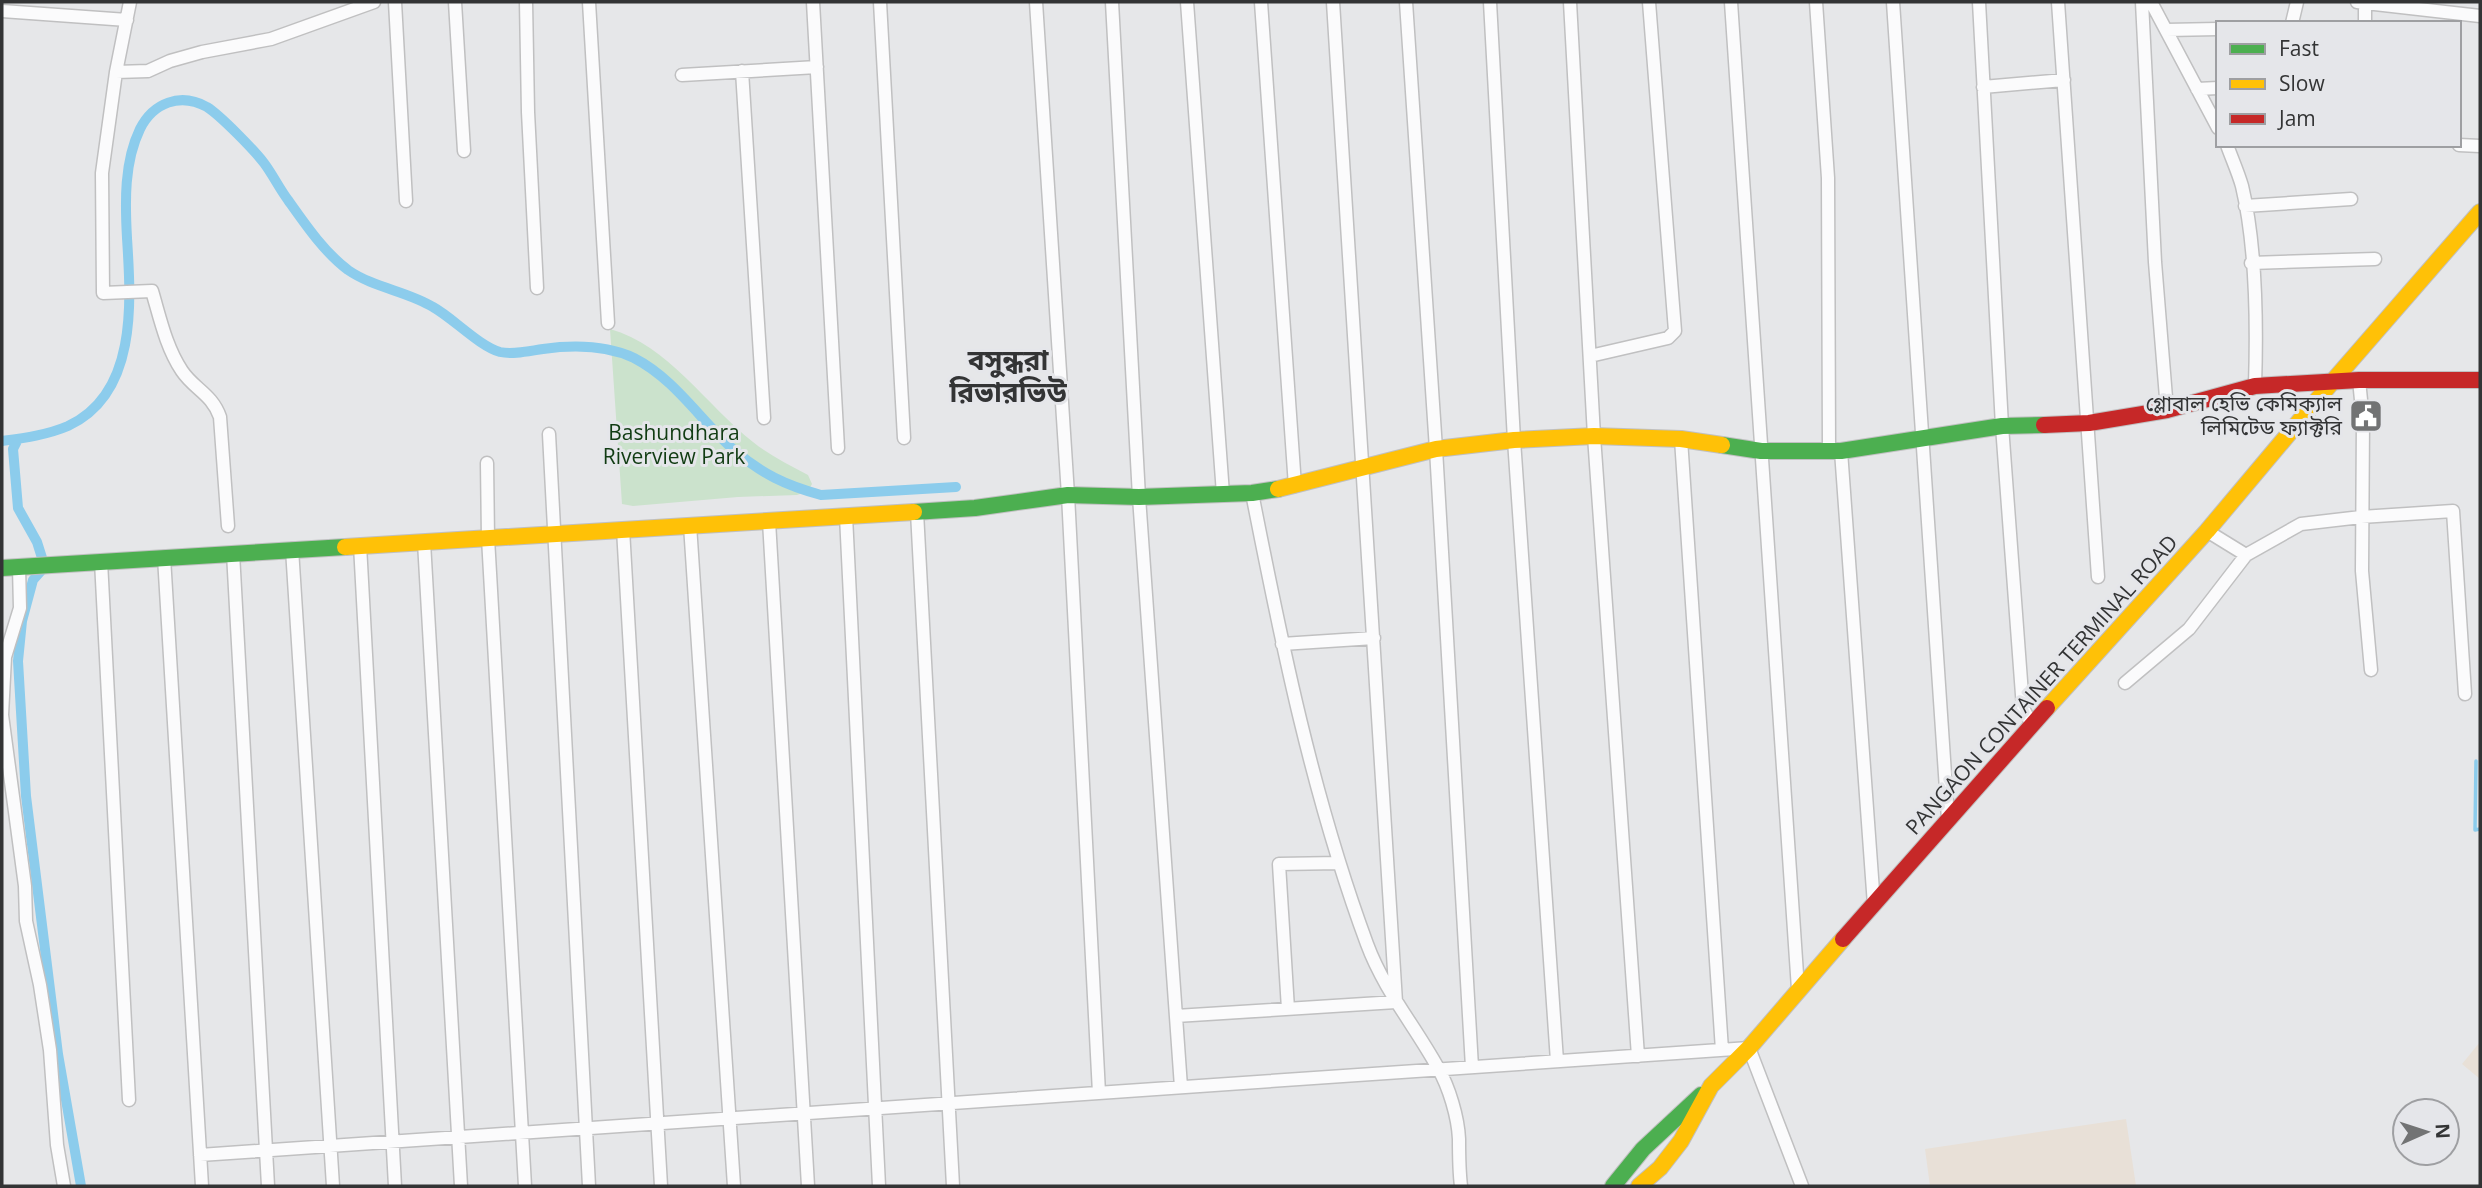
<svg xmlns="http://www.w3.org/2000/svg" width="2482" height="1188" font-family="'Open Sans','Noto Sans Bengali',sans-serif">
<rect width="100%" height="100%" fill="#e6e7e9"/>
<path fill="#e8e0d7" d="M2480 1042V1079L2462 1064Z
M2126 1119 2136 1186H1930L1925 1149Z"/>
<path fill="#cbe2cc" d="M610 329C668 345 707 406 753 442 769 455 789 465 808 475L812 484 808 491 797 495 738 497 633 506 622 504Z"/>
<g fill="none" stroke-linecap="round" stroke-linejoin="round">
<path stroke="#8cccec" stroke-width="3.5" d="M2476 761 2475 830 2480 829"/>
<path stroke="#8cccec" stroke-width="10" d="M18 439 13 449 18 508 37 542 43 561 41 571 33 580 22 621 18 661 26 796 58 1054 81 1186
M2 441C24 438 47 435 68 426 138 394 131 301 127 238 125 202 124 162 140 129 153 103 180 92 207 107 221 116 254 150 264 163 273 175 279 188 288 200 305 224 324 252 348 270 374 288 407 291 433 307 453 318 479 346 500 352 513 355 529 351 543 349 572 345 606 345 634 358 675 379 700 420 734 450 762 474 785 485 821 495L956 487"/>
<defs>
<path id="street" d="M130 2 116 72 102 173 103 293 152 291C160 318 166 347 182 371 194 389 212 394 220 417L228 526
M395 2 406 201
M455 2 464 151
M526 2 528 112 537 288
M589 2 608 323
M813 2 838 448
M880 2 904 438
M1036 2 1068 495 1099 1093
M1112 2 1139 497 1181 1087
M1187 2 1223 494
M1261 2 1295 486
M1406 2 1436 449 1472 1067
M1490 2 1514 440 1557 1061
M1570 2 1594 436 1638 1056
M1731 2 1798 989
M1816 2 1828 178 1829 450
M1893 2 1948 819
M1979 2 2002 426 2023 708 2032 725
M2058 2 2098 577
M2142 2 2155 262 2167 410
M2151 2 2218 128
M2357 2 2480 16
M2 11 127 20
M2292 23 2297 2
M2365 23V3
M2166 30 2218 29
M742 71 764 418
M116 72 148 71 170 61 202 52 271 39 374 2
M682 75 817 67
M1983 87 2064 80
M2197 89 2218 88
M2227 145C2232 159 2238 172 2242 186 2256 245 2257 325 2255 386
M2459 145 2480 146
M2245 206 2351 199
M2251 263 2375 259
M1590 356 1668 338 1675 331 1649 2
M2359 380 2363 420 2362 571 2371 670
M549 434 589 1186
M1681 439 1722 1050
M1841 451 1874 905
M487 463 488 538 525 1186
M1252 493C1282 646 1313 798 1367 944 1384 990 1415 1026 1438 1068 1449 1087 1458 1117 1459 1139 1459 1155 1459 1170 1461 1186
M917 512 953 1186
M846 516 879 1186
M769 521 808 1186
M690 525 734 1186
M623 529 661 1186
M2207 531 2246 555 2301 524 2361 517 2453 511 2465 694
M424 542 461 1186
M360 545 395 1186
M292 549 333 1186
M233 553 268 1186
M164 557 202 1186
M101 561 129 1100
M19 567 20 608 5 657 2 715 25 886 26 921 40 985 50 1050 57 1145 64 1186
M1282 644 1374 638
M2125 683 2189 629 2246 555
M1288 1009 1279 864 1339 863
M1176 1016 1396 1002 1333 2
M200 1155 1749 1048 1802 1186"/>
<path id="fast" d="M1722 445 1761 451H1841L2002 426 2044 425
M914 512 975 508 1068 495 1139 497 1252 493 1278 489
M2 568 345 547
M1613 1186 1643 1149 1701 1095"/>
<path id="slow" d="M1278 489 1436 449 1514 440 1594 436 1681 439 1722 445
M345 547 914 512
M2047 708 2207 531 2333 381 2480 212
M1639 1186 1660 1168 1681 1141 1711 1086 1749 1048 1843 939"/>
<path id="jam" d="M2044 425 2089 423 2167 410 2255 386 2359 380H2480
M1843 939 2047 708"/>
</defs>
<use href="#street" stroke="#c0c0c1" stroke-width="15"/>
<use href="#fast" stroke="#c0c0c1" stroke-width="18"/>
<use href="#slow" stroke="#c0c0c1" stroke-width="18"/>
<use href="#jam" stroke="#c0c0c1" stroke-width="18"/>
<use href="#street" stroke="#fbfbfc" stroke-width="12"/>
<use href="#fast" stroke="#4caf50" stroke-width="16"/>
<use href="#slow" stroke="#ffc107" stroke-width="16"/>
<use href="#jam" stroke="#c62828" stroke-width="16"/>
</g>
<defs>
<symbol id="civic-square" viewBox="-11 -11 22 22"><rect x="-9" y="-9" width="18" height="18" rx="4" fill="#727374" stroke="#e5e6ea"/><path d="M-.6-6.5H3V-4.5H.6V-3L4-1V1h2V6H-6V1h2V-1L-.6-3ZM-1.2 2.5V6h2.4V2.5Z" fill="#fff"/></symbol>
</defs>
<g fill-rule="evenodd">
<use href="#civic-square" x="2347" y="397" width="38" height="38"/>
</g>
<g text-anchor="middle" stroke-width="6" stroke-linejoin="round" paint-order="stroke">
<g font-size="21" fill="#333435" stroke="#e5e6ea" text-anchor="end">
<text x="2342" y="411">গ্লোবাল হেভি কেমিক্যাল<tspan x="2342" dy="24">লিমিটেড ফ্যাক্টরি</tspan></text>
</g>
<g font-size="21" fill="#113c13" stroke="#e5e6ea">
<text x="674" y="440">Bashundhara<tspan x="674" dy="24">Riverview Park</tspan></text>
</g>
<g font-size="21" fill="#333435" stroke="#e5e6ea">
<text transform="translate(2042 685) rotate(-48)" y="7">PANGAON CONTAINER TERMINAL ROAD</text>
</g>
<g font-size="28" font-weight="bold" fill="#333435" stroke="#e5e6ea">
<text x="1008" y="370">বসুন্ধরা<tspan x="1008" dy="32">রিভারভিউ</tspan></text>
</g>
</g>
<rect width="2482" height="1188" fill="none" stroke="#333435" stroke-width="7"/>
<rect x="2216" y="21" width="245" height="126" fill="#e5e6ea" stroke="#9e9fa2" stroke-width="2"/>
<rect x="2230" y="44" width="35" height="10" fill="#4caf50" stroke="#9e9fa2" stroke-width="2"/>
<text x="2279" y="56" font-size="21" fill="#333435">Fast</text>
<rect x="2230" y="79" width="35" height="10" fill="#ffc107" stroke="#9e9fa2" stroke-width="2"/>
<text x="2279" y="91" font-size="21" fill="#333435">Slow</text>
<rect x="2230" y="114" width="35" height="10" fill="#c62828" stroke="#9e9fa2" stroke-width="2"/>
<text x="2279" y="126" font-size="21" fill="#333435">Jam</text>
<g transform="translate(2426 1132) rotate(87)"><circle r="33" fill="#e5e6ea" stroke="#9e9fa2" stroke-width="2"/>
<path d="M0-5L12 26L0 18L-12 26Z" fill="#727374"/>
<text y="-10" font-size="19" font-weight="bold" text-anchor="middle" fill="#333435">N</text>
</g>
</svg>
